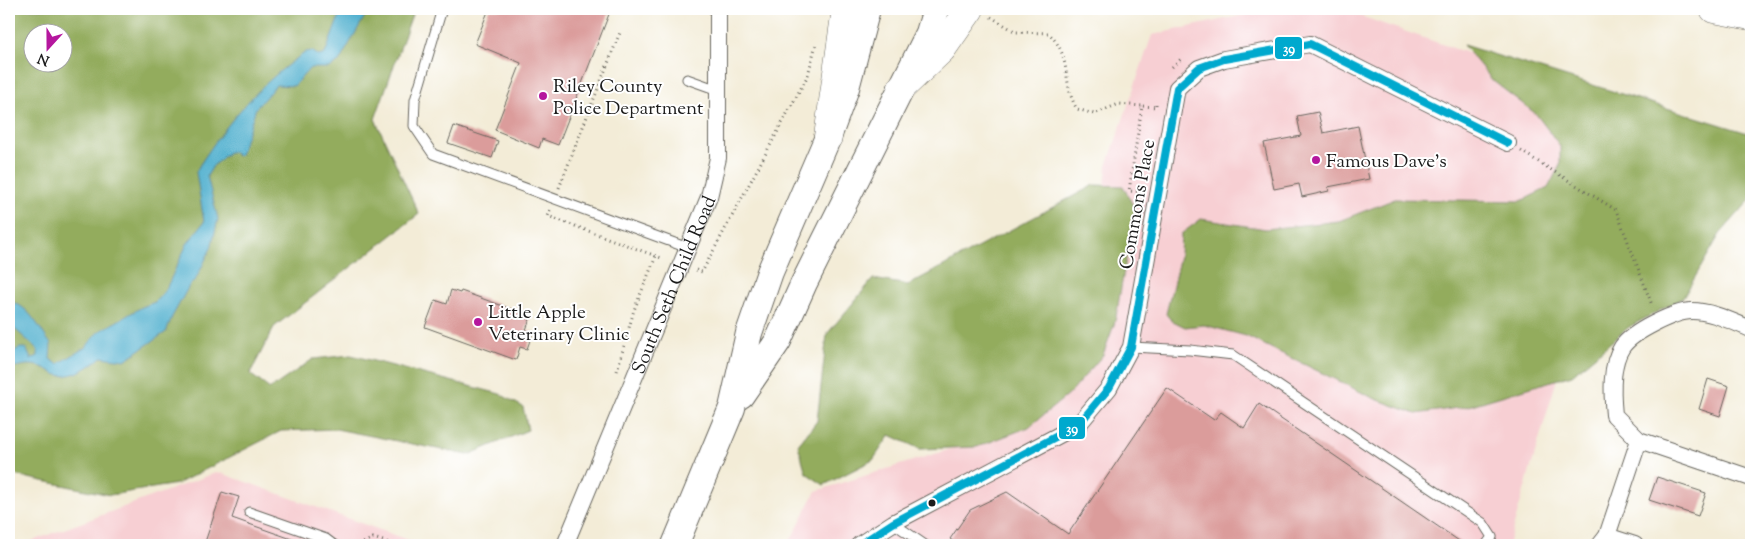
<svg xmlns="http://www.w3.org/2000/svg" width="1760" height="554" font-family="'Sorts Mill Goudy',serif">
<rect width="100%" height="100%" fill="#fff"/>
<filter id="ink" filterUnits="userSpaceOnUse"><feTurbulence type="fractalNoise" baseFrequency=".02" numOctaves="2"/><feDisplacementMap in="SourceGraphic" scale="10" xChannelSelector="R" yChannelSelector="G"/><feConvolveMatrix kernelMatrix="1 2 1 2 8 2 1 2 1" color-interpolation-filters="sRGB"/></filter>
<filter id="wash" filterUnits="userSpaceOnUse"><feTurbulence type="fractalNoise" baseFrequency=".0096" numOctaves="4" result="noise"/><feDisplacementMap in="SourceGraphic" scale="20" xChannelSelector="R" yChannelSelector="G"/><feGaussianBlur stdDeviation="1.12" result="paint"/><feColorMatrix in="noise" values="0 0 0 0 0 0 0 0 0 0 0 0 0 0 0 0 0 1.4 0 .05"/><feComposite in="paint" operator="in"/></filter>
<g filter="url(#wash)">
<rect width="100%" height="100%" fill="#f3ecd7"/>
<path fill="#f7cfd3" d="M1271 9H1340L1636 111 1508 545H788L816 491 1015 429 1089 334 1107 166 1152 35Z
M218 472 422 545H21Z"/>
<path fill="#93ac5d" stroke="#58643c" fill-rule="evenodd" d="M9 9H414L375 119 419 214 274 327 250 374 270 389 313 359 351 355 500 394 523 407 528 430 468 455 336 429 281 431 177 484 110 495 9 474ZM32 32H62V62H32Z
M1463 45 1751 134V199L1720 234 1683 298 1629 327 1572 375 1465 407 1416 414 1373 398 1246 336 1204 325 1185 327 1171 320 1166 314 1180 256 1181 234 1201 219 1266 229 1339 221 1395 199 1521 201 1548 188 1560 165V146L1536 114 1493 81Z
M1094 185 1123 186 1135 209 1115 322 1103 355 1069 394 1029 427 977 447 920 449 890 435 873 460 824 485 806 473 798 445 817 421 827 334 873 279 908 285Z"/>
<path fill="#51b0cf" stroke="#366676" d="M342 9H369L339 62 329 68H310L294 86 276 85 256 108 240 155 237 156 233 152H229L213 166 207 176 218 219 211 248 196 279 189 286 172 317 166 332 125 360 101 357C92 366 67 382 53 373 46 368 41 366 32 365 24 364 17 368 9 367V355L19 348H26L31 359 38 356V350L34 346 9 324V302C28 303 40 330 51 344L50 359 58 364 86 347 98 332 142 307 155 302 166 289 187 244 204 222 196 172 199 166C228 121 261 82 306 52L312 51 319 56 325 54Z"/>
<g id="blocks">
<path fill="#db9c9b" d="M489 9H611L558 145 542 139 539 148 495 130 521 63 475 44Z
M1318 112 1323 133 1358 126 1369 179 1328 187 1329 191 1302 197 1299 184 1274 189 1264 143 1301 136 1297 116Z
M454 126 498 141 492 158 448 143Z
M451 290 460 293 461 291 531 316 526 330 533 332 527 349 520 347 516 360 425 327 435 300 447 304Z
M1708 379 1729 386 1720 416 1699 409Z
M1167 388 1214 420 1221 412 1244 428 1259 404 1465 545H958L950 539 970 510 1007 492 1068 534Z
M1657 477 1706 493 1698 516 1649 500Z
M222 492 239 497 232 518 303 543 302 545H204Z"/>
</g>
</g>
<g filter="url(#ink)">
<use href="#blocks" fill-opacity="0" stroke="#67655d" stroke-width="1"/>
<g fill="none" stroke-linecap="round" stroke-linejoin="round">
<defs>
<path id="lane" d="M442 9 415 100 414 126 433 154 688 248
M687 79 718 90
M1131 347 1190 350 1233 355 1483 523 1492 537 1486 545
M249 512 326 539 334 545
M893 523 925 545"/>
<g id="street">
<path d="M1751 329C1733 322 1712 311 1692 311 1675 311 1632 332 1622 347 1610 365 1612 395 1614 415L1639 440 1751 478"/>
<path d="M1607 536 1635 545"/>
<path id="s1" d="M565 545 709 197 718 158V9"/>
<path d="M859 545 893 523 1078 425 1109 388 1131 347 1177 88 1199 68 1224 59 1310 44 1508 143"/>
<path d="M1600 545 1607 536 1639 440"/>
</g>
<path id="primary" d="M741 395 778 341 804 283 929 33 936 9
M675 545 732 408 749 333 770 272 828 137 846 88 867 9"/>
<path id="highway" d="M1714 9 1751 16
M902 87 942 49 970 9
M828 137 846 9"/>
</defs>
<use href="#lane" stroke="#67655d" stroke-width="11"/>
<use href="#street" stroke="#67655d" stroke-width="18"/>
<use href="#primary" stroke="#67655d" stroke-width="28"/>
<use href="#highway" stroke="#67655d" stroke-width="29"/>
<path stroke="#67655d" stroke-width="3" stroke-dasharray="1 4" stroke-linecap="butt" d="M991 17 1016 32 1048 33C1073 55 1061 83 1077 109L1094 114 1119 104 1142 106
M1172 67 1182 58
M1521 151 1616 210 1652 305
M559 188 621 30
M1142 192 1129 191 1142 106 1156 107V104
M550 210 548 216 664 259
M696 270 702 272 808 75 816 44
M617 371 634 310 656 256
M359 545 373 538 396 545"/>
<use href="#lane" stroke="#fff" stroke-width="9"/>
<use href="#street" stroke="#fff" stroke-width="16"/>
<use href="#primary" stroke="#fff" stroke-width="26"/>
<use href="#highway" stroke="#fff" stroke-width="28"/>
<defs>
<path id="bus-1" d="M859 545 893 523 1078 425 1109 388 1131 347 1177 88 1199 68 1224 59 1310 44 1508 143"/>
</defs>
<use href="#bus-1" stroke="#fff" stroke-width="11"/>
<use href="#bus-1" stroke="#00a9ce" stroke-width="8"/>
</g>
</g>
<g fill="#b5179e" stroke="#fff" stroke-width="2">
<circle cx="543" cy="96" r="5"/>
<circle cx="1316" cy="160" r="5"/>
<circle cx="478" cy="322" r="5"/>
</g>
<circle fill="#1c1c1c" stroke="#fff" stroke-width="2" cx="932" cy="503" r="4.5"/>
<g text-anchor="middle" stroke-width="4" stroke-linejoin="round" paint-order="stroke">
<g font-size="19" fill="#1c1c1c" stroke="#fff" text-anchor="start">
<text x="553" y="92">Riley County<tspan x="553" dy="22">Police Department</tspan></text>
<text x="1326" y="167">Famous Dave's</text>
<text x="488" y="318">Little Apple<tspan x="488" dy="22">Veterinary Clinic</tspan></text>
</g>
<g font-size="19" fill="#1c1c1c" stroke="#fff">
<text transform="translate(1136 204) rotate(-80)" y="7">Commons Place</text>
<text dy="7" stroke="none"><textPath href="#s1" startOffset="282">South Seth Child Road</textPath></text>
</g>
</g>
<g stroke="#fff" stroke-width="2">
<rect x="1274" y="36" width="29" height="24" rx="5" fill="#00a9ce"/>
<rect x="1058" y="416" width="28" height="24" rx="5" fill="#00a9ce"/>
</g>
<g font-size="14" text-anchor="middle" font-weight="bold" fill="#fff">
<text x="1289" y="53">39</text>
<text x="1072" y="433">39</text>
</g>
<rect width="1760" height="554" fill="none" stroke="#fff" stroke-width="30"/>
<g transform="translate(48 48) rotate(201)"><circle r="24" fill="#ffffff" stroke="#a4a4a4"/>
<path d="M0-4L9 19L0 12L-9 19Z" fill="#b5179e"/>
<text y="-8" font-size="14" font-weight="bold" text-anchor="middle" fill="#1c1c1c">N</text>
</g>
</svg>
